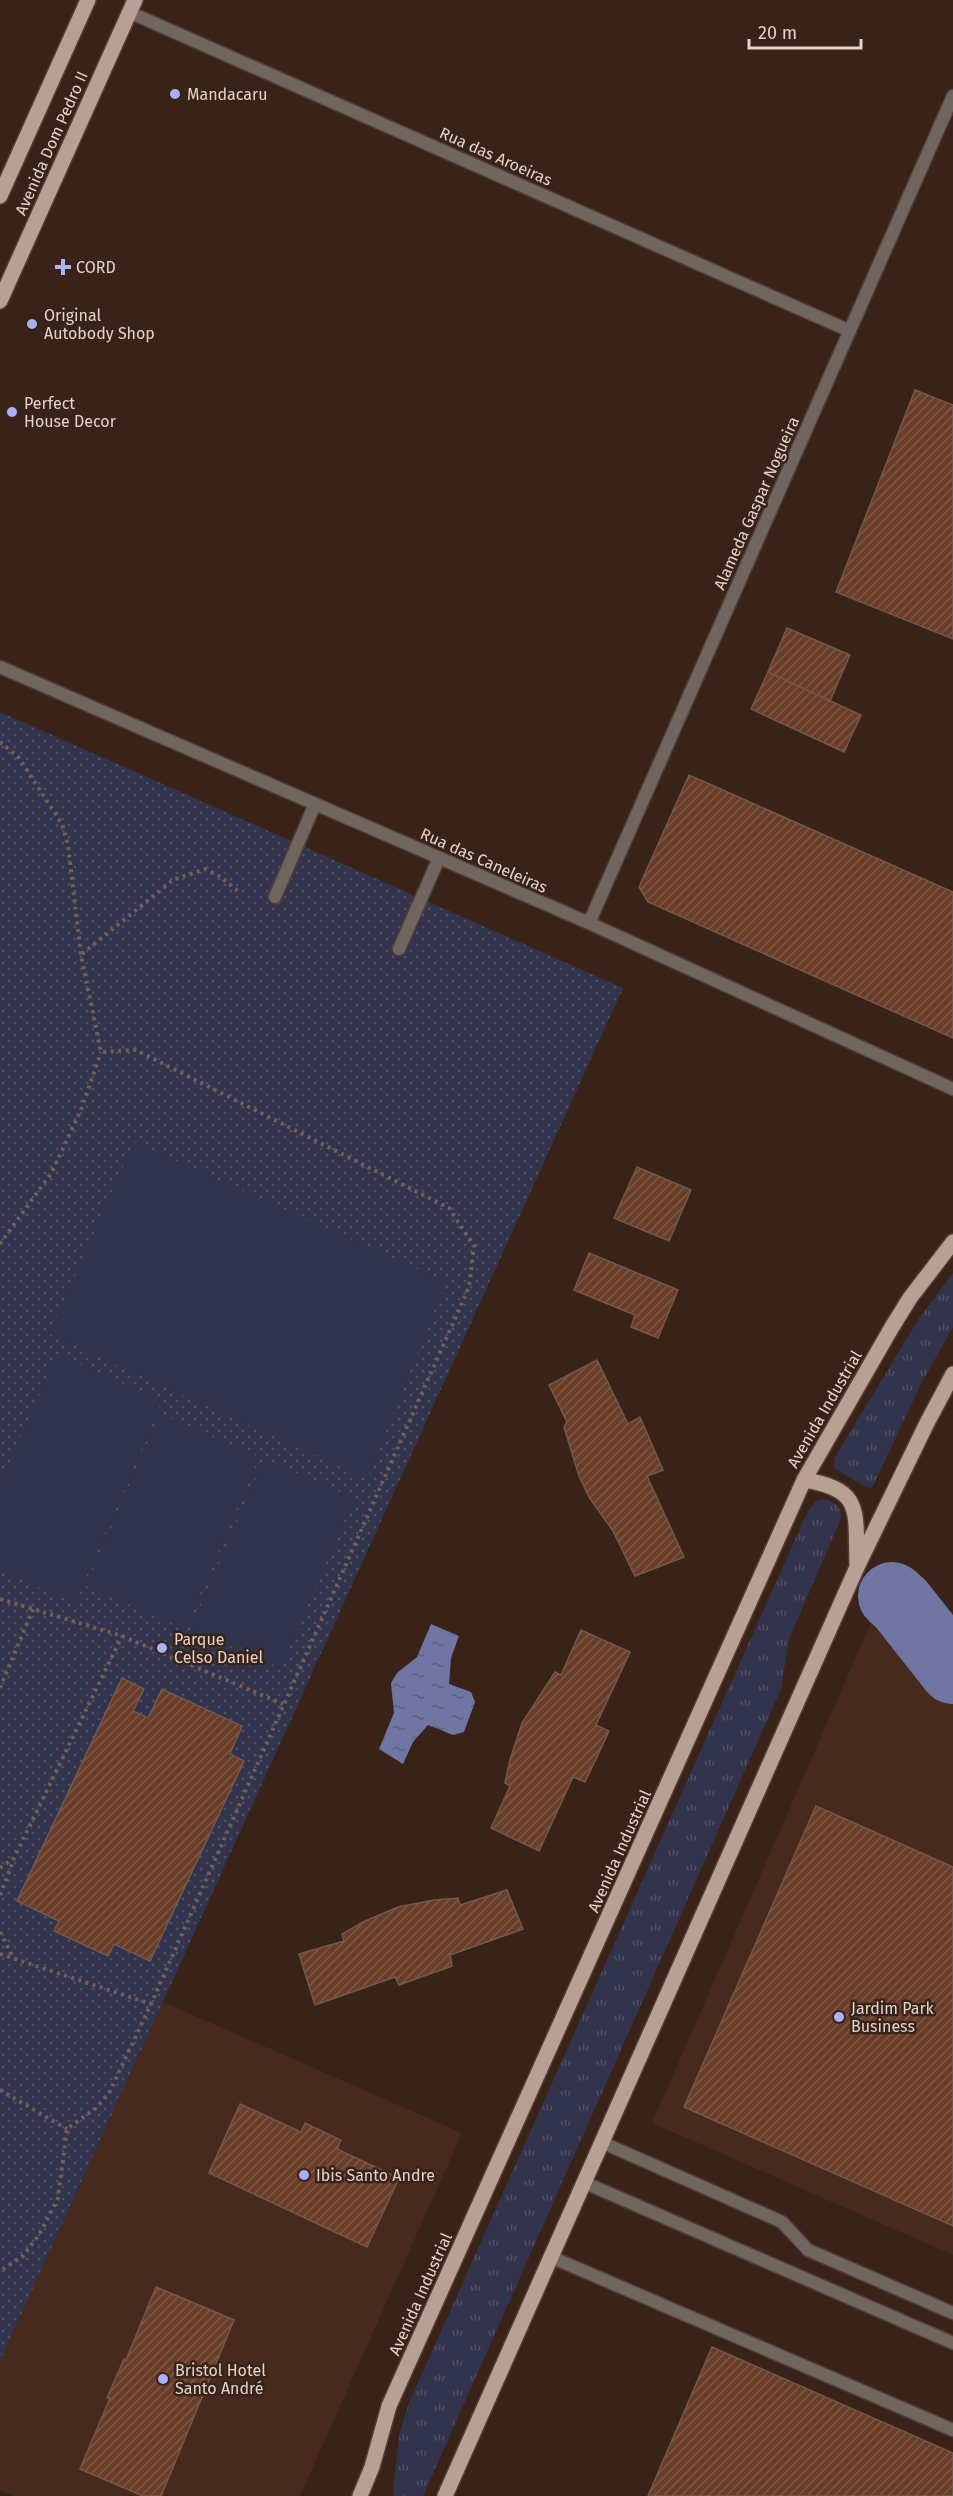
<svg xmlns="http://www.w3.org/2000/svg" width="953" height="2496" font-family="'Fira Sans',sans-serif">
<defs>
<pattern id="grass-tufts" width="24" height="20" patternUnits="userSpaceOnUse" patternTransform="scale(1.5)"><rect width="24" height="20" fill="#32344d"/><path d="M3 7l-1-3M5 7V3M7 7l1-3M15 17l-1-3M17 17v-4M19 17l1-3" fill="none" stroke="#505065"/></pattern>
<pattern id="park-dots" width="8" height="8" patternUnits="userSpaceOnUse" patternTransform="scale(1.5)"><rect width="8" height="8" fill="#32344d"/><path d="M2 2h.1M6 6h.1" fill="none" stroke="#505065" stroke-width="1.8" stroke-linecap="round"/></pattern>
<pattern id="water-ripples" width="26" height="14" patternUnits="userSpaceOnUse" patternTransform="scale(1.5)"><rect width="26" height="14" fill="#7175a3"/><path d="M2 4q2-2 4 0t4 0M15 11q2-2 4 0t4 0" fill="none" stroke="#5f5f7b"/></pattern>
<pattern id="building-hatch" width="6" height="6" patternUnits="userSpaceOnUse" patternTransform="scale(1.5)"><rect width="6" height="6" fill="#693d28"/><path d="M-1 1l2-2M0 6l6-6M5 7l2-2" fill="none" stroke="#7e5846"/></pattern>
</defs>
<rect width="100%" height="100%" fill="#392318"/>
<path fill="#472a1d" d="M880 1602 953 1696V2255L652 2123Z
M163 2002 462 2133 300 2496H13L0 2491V2361Z"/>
<path fill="url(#grass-tufts)" d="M953 1273V1327L921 1384 872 1488 866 1487 834 1468V1459L918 1320Z
M823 1499C836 1501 843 1508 840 1521L789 1639 781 1689 423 2496H393L399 2435 409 2403 806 1515 816 1501Z"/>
<path fill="url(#park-dots)" d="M0 712 623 988 0 2361Z"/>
<path fill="#32344d" d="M134 1142 446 1282 367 1479 49 1334Z
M57 1354 162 1401 75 1603 0 1570V1484Z
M160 1414 259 1457 185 1629 86 1586Z
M264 1459 354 1498 281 1668 191 1629Z"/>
<path fill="url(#water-ripples)" d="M431 1624 459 1636 451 1658 449 1684 471 1692 475 1702 464 1732 453 1735 428 1725 413 1742 403 1764 379 1749 394 1713 391 1683 397 1673 417 1657Z"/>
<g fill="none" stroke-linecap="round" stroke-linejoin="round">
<path stroke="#7175a3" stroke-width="68" d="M892 1596 901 1604 953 1670"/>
</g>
<path fill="url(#building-hatch)" stroke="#73594d" stroke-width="1.5" d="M915 390 953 405V639L836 592Z
M787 628 850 655 830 701 768 672Z
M768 672 861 715 844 752 751 709Z
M689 775 953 892V1038L648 902 639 887Z
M637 1167 691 1190 669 1241 614 1218Z
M589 1253 678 1290 658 1338 631 1327 635 1315 574 1290Z
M597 1360 628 1424 640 1417 663 1470 647 1476 684 1557 635 1576 613 1531 589 1497 579 1476 564 1427 567 1422 549 1385Z
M581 1630 630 1652 596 1725 609 1731 597 1757 585 1782 573 1777 539 1851 491 1828 510 1786 505 1783 510 1760 522 1723 555 1672 561 1675Z
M122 1678 144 1689 133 1711 148 1718 162 1689 242 1726 230 1754 244 1761 150 1961 114 1944 108 1956 54 1931 59 1921 17 1901Z
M816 1806 953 1867V2226L684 2107Z
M507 1890 523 1929 450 1955 452 1966 399 1985 395 1977 315 2005 299 1954 344 1941 342 1934 363 1922 398 1907 434 1900 458 1898 460 1905Z
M240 2104 301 2132 305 2123 341 2140 337 2149 399 2178 367 2247 209 2173Z
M156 2287 234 2320 161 2496H143L80 2469 110 2398H107L124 2359 126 2360Z
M712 2347 953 2453V2496H648Z"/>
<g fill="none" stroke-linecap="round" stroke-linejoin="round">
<defs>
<path id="service" d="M275 897 315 804
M399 949 439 858
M601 2142 782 2222 808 2250 953 2313
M583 2182 953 2343
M551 2257 953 2430"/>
<path id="minor" d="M129 12 850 331
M0 667 589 923 953 1089
M589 923 953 96"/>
<path id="primary" d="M0 196 88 0
M0 301 135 0
M804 1480C864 1489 855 1512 857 1564
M360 2496 372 2467 389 2406 804 1480 892 1327 910 1298 953 1242
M445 2496 857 1567 927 1423 953 1374"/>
</defs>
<use href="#service" stroke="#543f35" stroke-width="15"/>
<use href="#minor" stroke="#543f35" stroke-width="15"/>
<use href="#primary" stroke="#543f35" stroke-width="18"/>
<path stroke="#746056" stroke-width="4" stroke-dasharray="3 4.5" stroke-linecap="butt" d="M0 742 19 758 62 824 68 845 81 955 101 1052 136 1050 449 1208 474 1246 469 1287 151 2004 109 2093 96 2108 67 2129 58 2198 39 2235 23 2256 0 2271
M82 954 173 880 205 869 221 877 240 893
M0 1244 52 1172 81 1110 101 1052
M0 1599 122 1636 283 1704
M0 1688 33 1609
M0 1868 14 1858 122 1636
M0 1895 14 1859
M0 1932 13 1957
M0 1954 151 2004
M0 2090 67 2129"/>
<use href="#service" stroke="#716560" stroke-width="12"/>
<use href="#minor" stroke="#716560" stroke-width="12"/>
<use href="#primary" stroke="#b9a095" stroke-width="15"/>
</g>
<g fill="#aab0fb" stroke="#392318" stroke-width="2">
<circle cx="175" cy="94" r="6"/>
<path d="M60 258h6v6h6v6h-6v6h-6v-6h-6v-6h6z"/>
<circle cx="32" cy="324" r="6"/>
<circle cx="12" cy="412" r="6"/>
<circle cx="162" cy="1648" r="6"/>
<circle cx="839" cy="2017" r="6"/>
<circle cx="304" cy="2175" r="6"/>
<circle cx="163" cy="2379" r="6"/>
</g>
<g text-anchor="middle" stroke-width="5" stroke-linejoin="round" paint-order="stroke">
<g font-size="16" fill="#e3d3cd" stroke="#392318" text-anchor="start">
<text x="187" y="100">Mandacaru</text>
<text x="76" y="273">CORD</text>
<text x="44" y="321">Original<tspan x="44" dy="18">Autobody Shop</tspan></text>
<text x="24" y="409">Perfect<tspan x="24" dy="18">House Decor</tspan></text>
<text x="174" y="1645">Parque<tspan x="174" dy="18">Celso Daniel</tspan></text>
<text x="851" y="2014">Jardim Park<tspan x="851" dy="18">Business</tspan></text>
<text x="316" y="2181">Ibis Santo Andre</text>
<text x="175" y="2376">Bristol Hotel<tspan x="175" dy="18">Santo André</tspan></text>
</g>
<g font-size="16" fill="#e3d3cd" stroke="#392318">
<text transform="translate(51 143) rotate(-66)" y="6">Avenida Dom Pedro II</text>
<text transform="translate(496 156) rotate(24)" y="6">Rua das Aroeiras</text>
<text transform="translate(756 503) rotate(-66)" y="6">Alameda Gaspar Nogueira</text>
<text transform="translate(484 860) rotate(24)" y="6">Rua das Caneleiras</text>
<text transform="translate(824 1409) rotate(-60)" y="6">Avenida Industrial</text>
<text transform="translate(619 1851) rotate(-66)" y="6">Avenida Industrial</text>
<text transform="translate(420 2294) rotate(-66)" y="6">Avenida Industrial</text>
</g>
</g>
<path d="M749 39v9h112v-9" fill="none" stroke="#e3d3cd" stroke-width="3"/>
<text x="758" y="39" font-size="18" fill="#e3d3cd" stroke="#392318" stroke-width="4.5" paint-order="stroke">20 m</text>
</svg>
